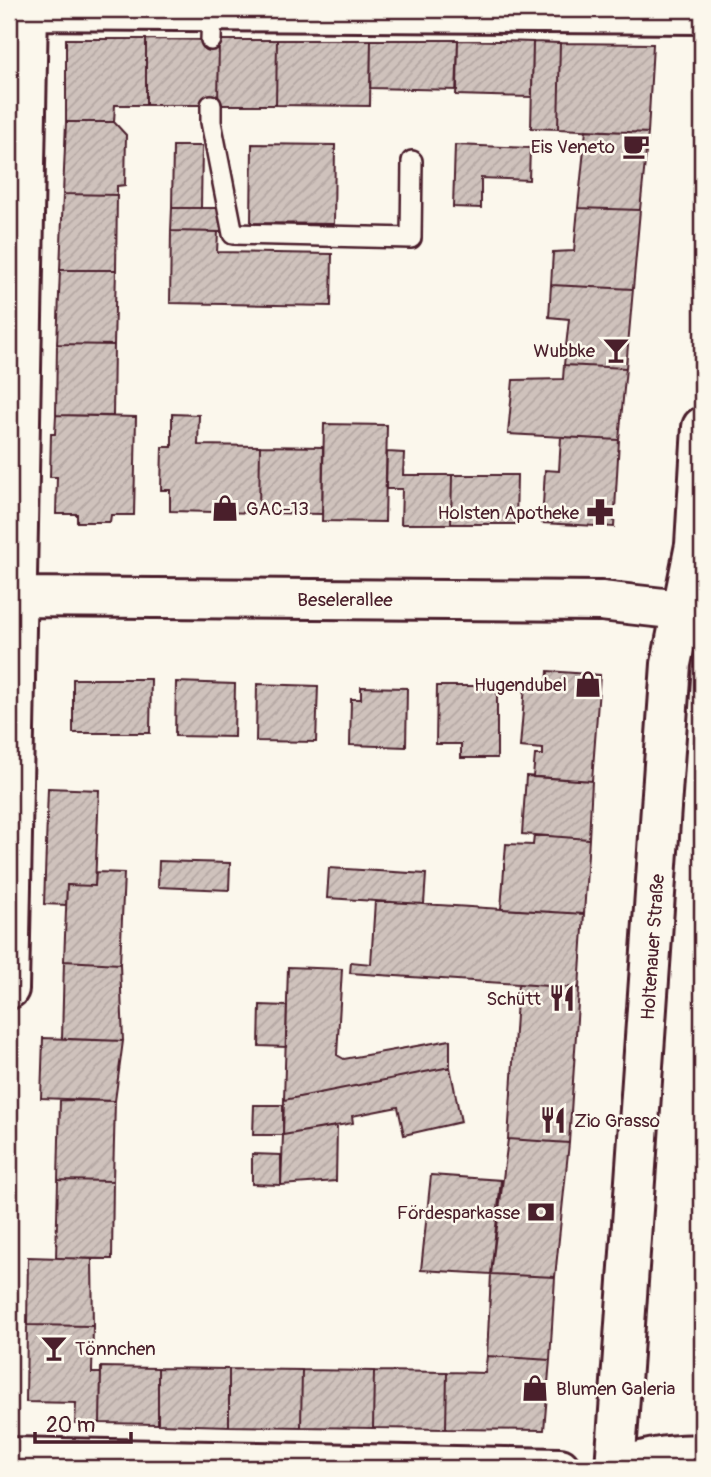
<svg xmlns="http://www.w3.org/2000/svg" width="711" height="1477" font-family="Pangolin,sans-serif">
<defs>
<pattern id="building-hatch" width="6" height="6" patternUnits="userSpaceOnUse" patternTransform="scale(1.75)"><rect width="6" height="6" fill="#cfc2bc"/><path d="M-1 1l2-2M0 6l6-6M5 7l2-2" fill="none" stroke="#b3a6a2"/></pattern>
</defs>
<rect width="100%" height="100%" fill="#fbf7ec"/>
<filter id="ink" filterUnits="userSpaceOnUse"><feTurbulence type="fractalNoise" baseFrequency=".0143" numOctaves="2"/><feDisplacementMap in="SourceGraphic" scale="14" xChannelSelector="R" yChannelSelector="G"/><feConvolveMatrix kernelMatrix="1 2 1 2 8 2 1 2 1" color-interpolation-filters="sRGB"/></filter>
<g filter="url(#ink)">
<path fill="url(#building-hatch)" stroke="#4a1f2b" stroke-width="2" d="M66 39H146V105H115L114 122H66Z
M146 39 219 40 218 105H146Z
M219 40H277L276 105H218Z
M277 40H371L370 106 276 105Z
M371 40H458L457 90 370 88Z
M458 40 533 42 532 97 456 95Z
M533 42 560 43 558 129 531 128Z
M560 43 653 44 648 133 558 129Z
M66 122H114L126 135 125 185 117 186V195L63 194Z
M586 130 648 133 640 210 578 208Z
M252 144 335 145 334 224 251 223Z
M455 145 530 148 529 180 481 178V208L453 207Z
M173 146H202L201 208H172Z
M63 194 117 195 116 270H60Z
M172 208H221V232L171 231Z
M578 208 640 210 633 289 551 285 553 252 574 251Z
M171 231 218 232 217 252 332 254 331 306 170 303Z
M60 270H116L114 345 57 344Z
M551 285 633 289 626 368 564 365 569 319 549 317Z
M57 344 114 345 113 416 56 415Z
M564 365 626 368 619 440 508 434 513 380 563 379Z
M172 414 199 415 198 445 260 446 259 513 170 511V490H161L162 447H172Z
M56 415 136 417 134 515H111L110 522H77V514H56L57 477H50L51 434H55Z
M324 424 387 425 385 522 322 521Z
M561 437 619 440 614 527 542 523 545 470 559 471Z
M260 446 323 447 322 514 259 513Z
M387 452 404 453 403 475H452L451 524H401L402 489H386Z
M452 475H517L516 524H451Z
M548 671 600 675 592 781 533 777 535 755H543V749L520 747 525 686 547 687Z
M73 679H151L150 733H73Z
M176 682 235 684 234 737 175 736Z
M257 684 318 686 316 742 256 741Z
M437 686H497V758H461V744H436Z
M361 687 407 688 406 747 350 745 351 699H361Z
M526 776 592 781 589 839 522 834Z
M48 788 99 790 95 886 67 885 66 905 44 904Z
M534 835 589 839 584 914 501 909 506 844 533 845Z
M159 861 230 863 229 890 158 887Z
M329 868 426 874 424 904 327 898Z
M96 872 124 873 120 964 64 961 67 885 95 886Z
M375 901 584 914 579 988 350 973 351 962 371 964Z
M64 961 120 964 123 1041 62 1039Z
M288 967 342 969 337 1055 344 1059 450 1040V1067L284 1100Z
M518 984 579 988 569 1143 508 1139Z
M260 1005 287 1006 286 1047 259 1046Z
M43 1038 123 1041 115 1101 41 1098Z
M450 1067 461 1122 404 1135 398 1107 352 1116 353 1123 283 1135 284 1100Z
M60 1100 115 1101 113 1181 58 1180Z
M254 1105H283V1135H253Z
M337 1126 336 1181 281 1185 283 1135Z
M508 1139 569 1143 555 1277 491 1274Z
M252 1154 281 1155V1185L252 1184Z
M431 1175 501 1180 491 1274 421 1270Z
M58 1180 113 1181 112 1259 56 1258Z
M28 1257 92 1259 93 1326 27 1325Z
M491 1274 555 1277 550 1360 487 1356Z
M27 1325 93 1326 92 1373H101L100 1423H75L76 1403 26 1402Z
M487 1356 550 1360 544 1430 446 1429 447 1372 485 1373Z
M101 1367 158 1368V1424L100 1423Z
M158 1368 229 1369V1426L158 1424Z
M229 1369 302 1370 301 1427 229 1426Z
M302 1370 374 1371 373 1428 301 1427Z
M374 1371 447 1372 446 1429 373 1428Z"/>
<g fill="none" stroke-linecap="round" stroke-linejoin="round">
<defs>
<path id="service" d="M211 40 212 9
M211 105V122L233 234 411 238 412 161"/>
<path id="minor" d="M9 10 702 14
M9 597 601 601 681 610
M9 989 28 9
M9 1457 560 1468"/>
<path id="secondary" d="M615 1468 671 664 695 545 702 427
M619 1468C647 1458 672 1453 702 1455"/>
</defs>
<use href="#service" stroke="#4a1f2b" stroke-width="24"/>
<use href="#minor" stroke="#4a1f2b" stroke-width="44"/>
<use href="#secondary" stroke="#4a1f2b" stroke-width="44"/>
<use href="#service" stroke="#fbf7ec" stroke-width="19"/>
<use href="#minor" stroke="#fbf7ec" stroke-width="38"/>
<use href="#secondary" stroke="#fbf7ec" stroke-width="38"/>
</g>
</g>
<defs>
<symbol id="cafe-bare" viewBox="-9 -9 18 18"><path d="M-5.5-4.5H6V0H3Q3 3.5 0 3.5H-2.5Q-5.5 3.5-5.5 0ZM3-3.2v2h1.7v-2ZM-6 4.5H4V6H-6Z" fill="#4a1f2b" stroke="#fbf7ec" stroke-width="2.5" paint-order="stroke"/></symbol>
<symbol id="bar-bare" viewBox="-9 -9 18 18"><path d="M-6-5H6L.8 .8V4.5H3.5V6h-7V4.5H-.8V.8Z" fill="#4a1f2b" stroke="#fbf7ec" stroke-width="2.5" paint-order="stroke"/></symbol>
<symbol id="shop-bare" viewBox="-9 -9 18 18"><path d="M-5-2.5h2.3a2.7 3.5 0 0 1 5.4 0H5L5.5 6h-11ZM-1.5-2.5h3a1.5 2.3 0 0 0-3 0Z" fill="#4a1f2b" stroke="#fbf7ec" stroke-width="2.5" paint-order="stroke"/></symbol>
<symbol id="pharmacy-bare" viewBox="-9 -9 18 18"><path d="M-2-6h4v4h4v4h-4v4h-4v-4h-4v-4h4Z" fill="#4a1f2b" stroke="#fbf7ec" stroke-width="2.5" paint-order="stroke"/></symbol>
<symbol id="restaurant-bare" viewBox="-9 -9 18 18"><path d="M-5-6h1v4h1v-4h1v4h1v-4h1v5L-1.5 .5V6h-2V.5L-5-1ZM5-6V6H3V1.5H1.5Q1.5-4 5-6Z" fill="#4a1f2b" stroke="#fbf7ec" stroke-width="2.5" paint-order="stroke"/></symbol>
<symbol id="bank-bare" viewBox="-9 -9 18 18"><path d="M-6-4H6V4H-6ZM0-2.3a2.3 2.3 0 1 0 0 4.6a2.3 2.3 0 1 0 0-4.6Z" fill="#4a1f2b" stroke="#fbf7ec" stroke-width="2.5" paint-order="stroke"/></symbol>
</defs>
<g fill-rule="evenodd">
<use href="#cafe-bare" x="617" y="127" width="38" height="38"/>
<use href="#bar-bare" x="597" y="331" width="38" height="38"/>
<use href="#shop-bare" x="206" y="489" width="38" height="38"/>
<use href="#pharmacy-bare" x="581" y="493" width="38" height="38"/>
<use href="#shop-bare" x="569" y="665" width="38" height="38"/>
<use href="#restaurant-bare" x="543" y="979" width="38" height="38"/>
<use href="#restaurant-bare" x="534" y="1101" width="38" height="38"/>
<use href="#bank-bare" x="522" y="1193" width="38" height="38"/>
<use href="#bar-bare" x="35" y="1329" width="38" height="38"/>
<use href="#shop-bare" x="516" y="1369" width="38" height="38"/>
</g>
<g text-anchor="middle" stroke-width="5" stroke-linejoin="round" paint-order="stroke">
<g font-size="19" fill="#4a1f2b" stroke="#fbf7ec" text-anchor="end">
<text x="615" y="153">Eis Veneto</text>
<text x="595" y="357">Wubbke</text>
<text x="246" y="515" text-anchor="start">GAC-13</text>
<text x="579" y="519">Holsten Apotheke</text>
<text x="567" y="691">Hugendubel</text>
<text x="541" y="1005">Schütt</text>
<text x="574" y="1127" text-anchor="start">Zio Grasso</text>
<text x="520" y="1219">Fördesparkasse</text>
<text x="75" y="1355" text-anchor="start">Tönnchen</text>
<text x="556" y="1395" text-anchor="start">Blumen Galeria</text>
</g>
<g font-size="19" fill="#4a1f2b" stroke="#fbf7ec">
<text x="345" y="606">Beselerallee</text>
<text transform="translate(652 947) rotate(-86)" y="7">Holtenauer Straße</text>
</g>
</g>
<rect width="711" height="1477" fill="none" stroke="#fbf7ec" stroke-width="35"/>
<rect x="18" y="18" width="676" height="1442" fill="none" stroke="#4a1f2b" stroke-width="2.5" filter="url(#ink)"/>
<path d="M35 1432v10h96v-10" fill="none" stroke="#4a1f2b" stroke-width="3.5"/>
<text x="46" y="1432" font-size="21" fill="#4a1f2b" stroke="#fbf7ec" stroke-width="5" paint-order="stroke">20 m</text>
</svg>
